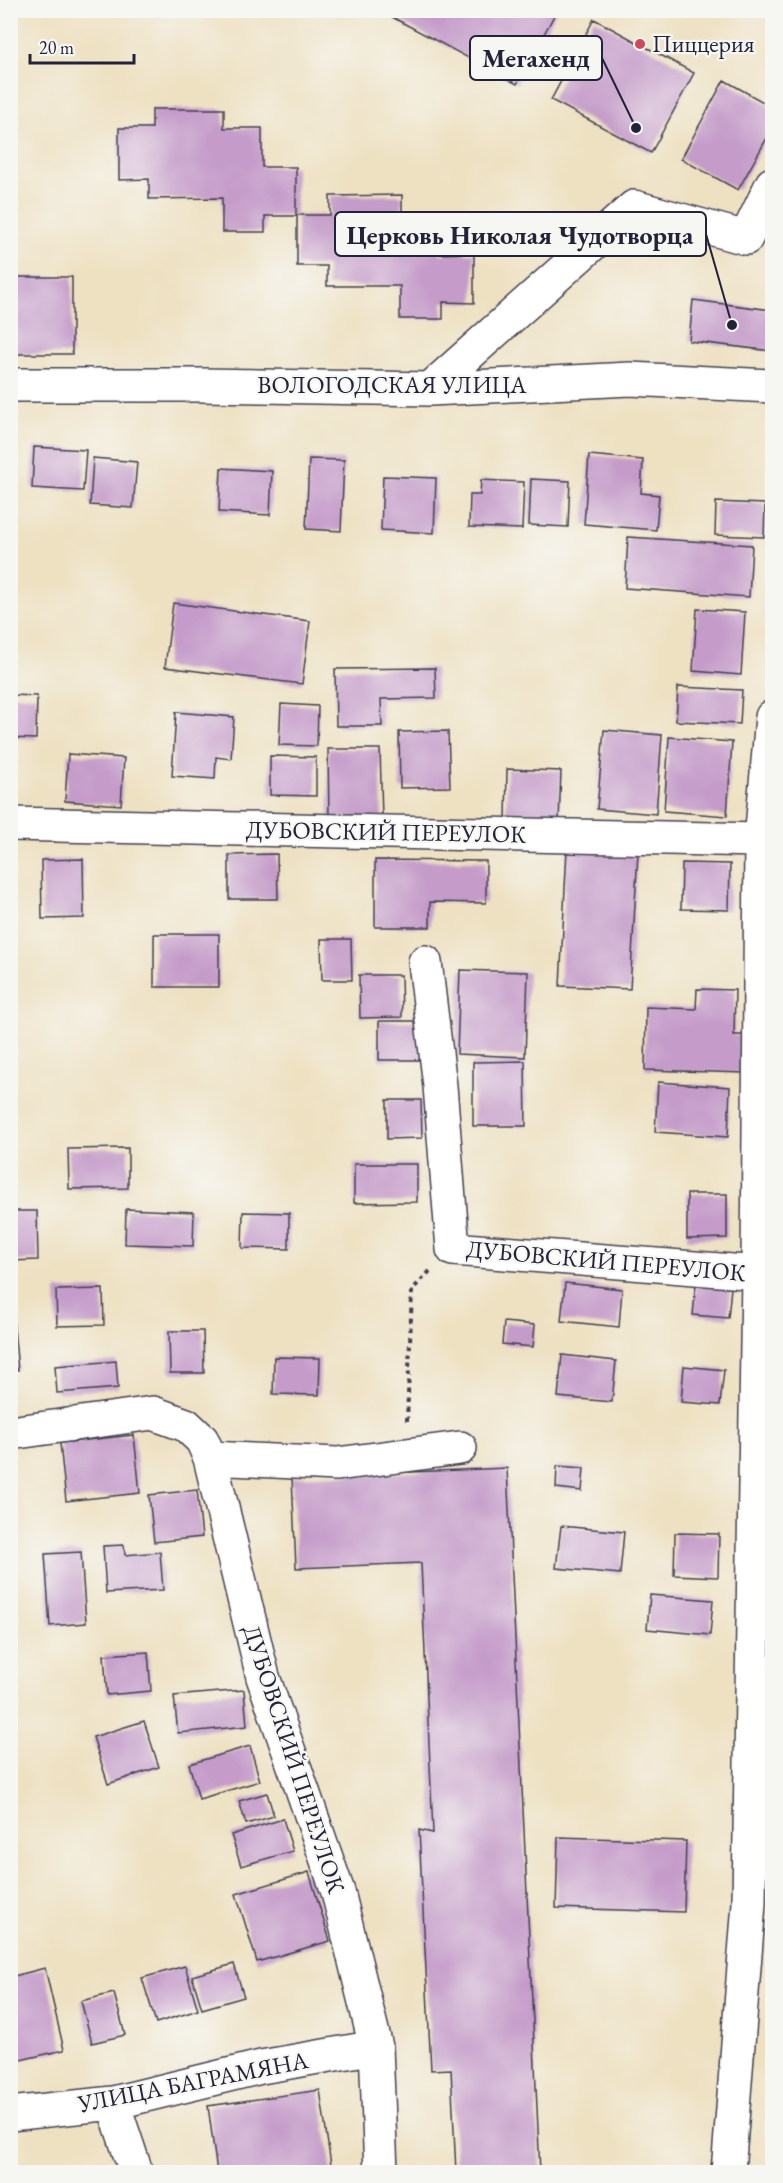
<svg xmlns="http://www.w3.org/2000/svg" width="783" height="2183" font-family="'EB Garamond',serif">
<rect width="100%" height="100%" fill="#f6f6f2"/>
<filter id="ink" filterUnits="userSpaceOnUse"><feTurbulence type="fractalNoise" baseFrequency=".0167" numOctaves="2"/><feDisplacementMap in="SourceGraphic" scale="12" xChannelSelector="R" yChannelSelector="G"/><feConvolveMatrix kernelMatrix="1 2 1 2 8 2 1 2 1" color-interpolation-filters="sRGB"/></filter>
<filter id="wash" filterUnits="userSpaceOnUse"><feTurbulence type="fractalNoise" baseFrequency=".008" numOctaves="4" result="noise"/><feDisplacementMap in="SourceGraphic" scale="24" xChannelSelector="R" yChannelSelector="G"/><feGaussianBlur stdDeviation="1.35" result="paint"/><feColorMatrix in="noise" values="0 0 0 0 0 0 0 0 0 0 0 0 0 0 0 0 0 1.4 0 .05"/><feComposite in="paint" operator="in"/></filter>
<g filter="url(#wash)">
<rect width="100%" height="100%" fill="#eee1c2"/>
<g id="blocks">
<path fill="#c49bc9" d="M379 10H557L517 84Z
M594 19 694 73 651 153 551 100Z
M724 80 772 107V129L738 190 681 159Z
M152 109H224V128H262V167H296V216H265V232H222V198L149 199V179L119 180V128H152Z
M402 195V214H440V254L474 253V303L443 302V319H400V286H327V266H297V215H330V196Z
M10 277H72V354H10Z
M693 300 772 310V351L689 341Z
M34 447 86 450 83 491 32 488Z
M589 455 643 460 641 493 659 495 656 530 584 524Z
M93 458 137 462 133 508 90 505Z
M309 459 344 460 341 531 306 529Z
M221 468 272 471 270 515 219 512Z
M383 476 436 478 434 533 381 530Z
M531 479 570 481 568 527 529 525Z
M481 480 524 482 522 529 469 527 470 495H480Z
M716 502 765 504 764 537 715 535Z
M628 537 752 545 749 597 625 588Z
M173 603 310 621 302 684 165 667Z
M697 609 745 612 741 675 693 671Z
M435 668 436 698 381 699 382 726H336L335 669Z
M678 687 742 690 740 724 676 721Z
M10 695 37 696 36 739 10 738Z
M281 704 318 706 317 746 279 745Z
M176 712 234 717 231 759 216 757 215 779 172 776Z
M604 730 662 735 656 814 597 809Z
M448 731 450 787 400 788 399 732Z
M669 737 732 742 727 816 664 811Z
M328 749H380L382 818 329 819Z
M68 754 124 758 121 805 65 801Z
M270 756 316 757V796L270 795Z
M507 769 561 771 559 822 506 820Z
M567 849 638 853 630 989 560 986Z
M277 854 278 899H229V855Z
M83 859 84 918 42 919 41 860Z
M375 860 486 861V903L430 902V927H375Z
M682 863 730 864 729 910 681 909Z
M154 934H219V987H154Z
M321 939H351L352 980H322Z
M460 970 528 972 525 1057 457 1054Z
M359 975H401L402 1017 360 1018Z
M697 989 735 990 734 1035H748L747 1073 645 1070 646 1007 696 1009Z
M379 1021H427V1060H379Z
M525 1061 526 1126H473V1062Z
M658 1082 730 1087 728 1137 655 1132Z
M387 1100H421L422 1138 387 1139Z
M128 1148V1188L69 1189 68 1149Z
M354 1164H417V1202L354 1203Z
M687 1194H727V1238L687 1239Z
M126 1209 194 1212 193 1246 125 1244Z
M10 1211H37L38 1260 10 1261Z
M243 1212 289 1213V1249L242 1248Z
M565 1283 622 1289 619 1327 561 1321Z
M696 1284 731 1288 728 1318 693 1315Z
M103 1289 104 1325 57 1326 56 1290Z
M12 1306 18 1370H10V1307Z
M504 1322 535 1325 533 1347 502 1344Z
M169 1331H203L204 1373H170Z
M562 1355 616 1361 612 1402 558 1397Z
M274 1357 320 1358 319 1395 273 1394Z
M116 1361 118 1388 57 1393 55 1366Z
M684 1366 724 1370 720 1405 681 1402Z
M134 1435 140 1493 66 1501 60 1443Z
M557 1466 584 1468 582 1491 556 1488Z
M507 1468 540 2172H456L451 2069 431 2070 419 1830 433 1833 421 1563 296 1568 292 1477Z
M197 1490 202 1537 154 1542 149 1495Z
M561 1526 624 1532 620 1574 556 1568Z
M675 1533 719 1534 718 1577 674 1575Z
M124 1545 125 1555 160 1552 163 1590 106 1593 103 1546Z
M81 1552 86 1623 50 1626 45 1554Z
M650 1595 713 1600 710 1635 647 1629Z
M148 1652 151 1691 107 1695 104 1655Z
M244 1690 247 1726 178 1733 174 1696Z
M144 1721 159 1767 108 1784 93 1737Z
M250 1746 260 1781 199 1799 189 1764Z
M267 1793 274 1816 246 1824 239 1801Z
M283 1819 293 1851 241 1866 231 1835Z
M558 1837 686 1841 684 1912 556 1908Z
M309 1872 330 1941 257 1962 236 1894Z
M234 1964 244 1997 202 2009 192 1976Z
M185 1966 198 2010 156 2023 142 1978Z
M45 1968 64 2050 20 2060 10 2018V1977Z
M114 1993 125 2035 92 2043 81 2001Z
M10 2040 17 2063 10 2065Z
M320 2090 332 2172H217L208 2106Z
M771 2112 772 2172H768Z"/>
</g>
</g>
<g filter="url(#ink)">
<use href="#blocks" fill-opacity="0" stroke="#413f4f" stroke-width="1.5"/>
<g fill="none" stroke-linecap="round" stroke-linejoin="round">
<defs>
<path id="minor" d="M10 385H202L430 389 630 379 772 386
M430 389 634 207 746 238 772 184
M10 824 761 840
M425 962 440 1086 453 1249 758 1273
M10 1433 153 1413 186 1425 202 1440 210 1458 263 1677 338 1892 376 2047 381 2172
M210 1458 337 1464 460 1448
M113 2103 136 2172
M10 2114 113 2103 261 2067 376 2047
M728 2172 749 1903 758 1273 761 840 772 717"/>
</defs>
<use href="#minor" stroke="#413f4f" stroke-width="36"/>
<path stroke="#413f4f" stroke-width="4" stroke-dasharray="4.5 4.5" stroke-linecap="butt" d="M407 1421 412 1290 430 1271"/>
<use href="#minor" stroke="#fff" stroke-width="33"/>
</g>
</g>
<circle fill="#d1495b" stroke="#f6f6f2" stroke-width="2" cx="640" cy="44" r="6"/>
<g text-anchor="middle" stroke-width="4.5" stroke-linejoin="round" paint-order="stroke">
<g font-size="24" fill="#22223b" stroke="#f6f6f2" text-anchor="start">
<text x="652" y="52">Пиццерия</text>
</g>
<g font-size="24" fill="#22223b" stroke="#f6f6f2">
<text x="392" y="393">ВОЛОГОДСКАЯ УЛИЦА</text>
<text transform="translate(386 832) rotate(1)" y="8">ДУБОВСКИЙ ПЕРЕУЛОК</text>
<text transform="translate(606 1261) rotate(5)" y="8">ДУБОВСКИЙ ПЕРЕУЛОК</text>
<text transform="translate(294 1759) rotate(72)" y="8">ДУБОВСКИЙ ПЕРЕУЛОК</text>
<text transform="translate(193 2082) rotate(-11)" y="8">УЛИЦА БАГРАМЯНА</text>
</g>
</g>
<path fill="none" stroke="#22223b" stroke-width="2" d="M636 128L602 58M732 325L706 234"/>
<g fill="#22223b" stroke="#f6f6f2" stroke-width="2">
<circle cx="636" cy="128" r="6"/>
<circle cx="732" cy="325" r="6"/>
</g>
<g fill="#f6f6f2" stroke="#22223b" stroke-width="2">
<rect x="470" y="36" width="132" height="44" rx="6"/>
<rect x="335" y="212" width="371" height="44" rx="6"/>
</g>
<g font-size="26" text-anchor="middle" font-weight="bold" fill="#22223b">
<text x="536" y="67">Мегахенд</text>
<text x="520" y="244">Церковь Николая Чудотворца</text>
</g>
<rect width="783" height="2183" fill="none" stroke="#f6f6f2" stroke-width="36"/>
<path d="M30 54v9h104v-9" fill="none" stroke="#22223b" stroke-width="3"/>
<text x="39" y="54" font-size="18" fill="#22223b" stroke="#f6f6f2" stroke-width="4.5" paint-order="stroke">20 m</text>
</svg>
